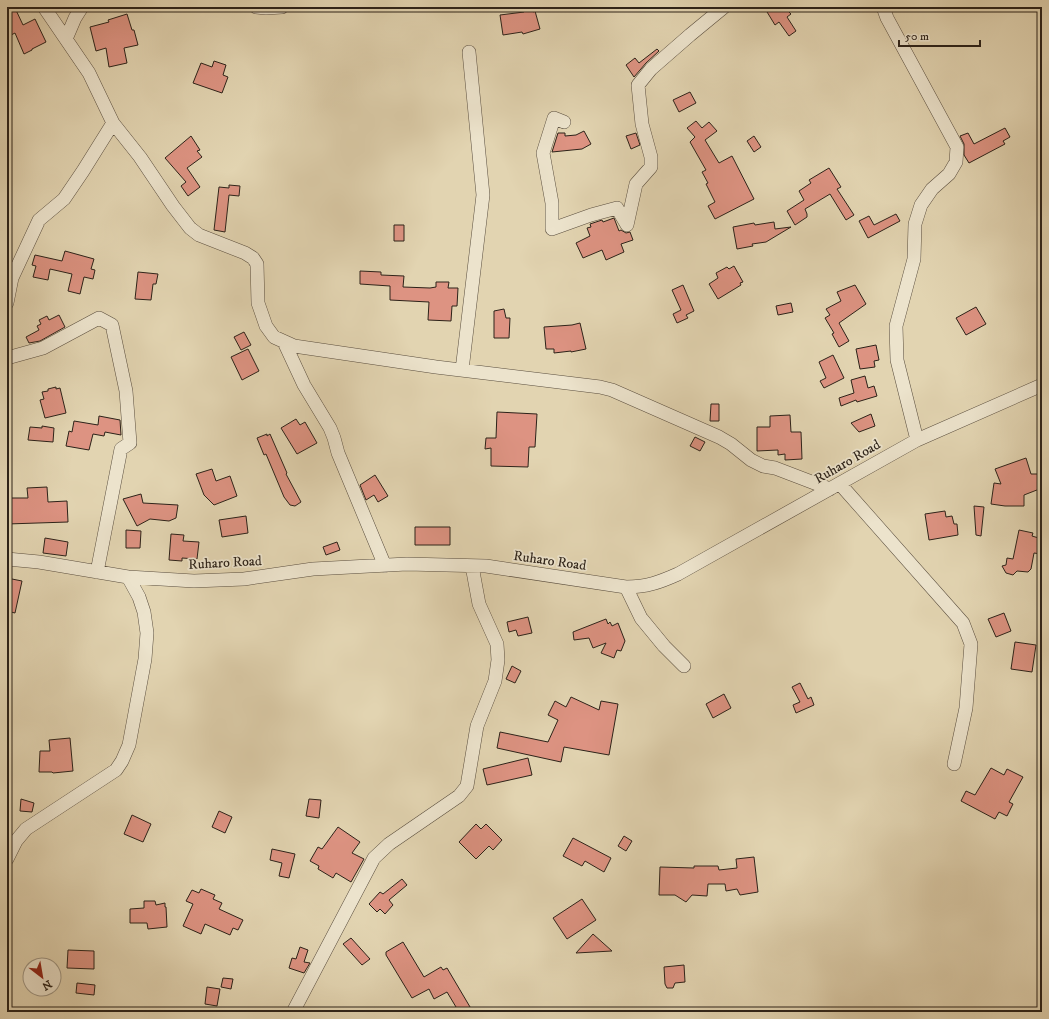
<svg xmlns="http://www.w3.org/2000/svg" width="1049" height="1019" font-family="'IM FELL DW Pica',serif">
<rect width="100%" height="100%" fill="#e2d4b1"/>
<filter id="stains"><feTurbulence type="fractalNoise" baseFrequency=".005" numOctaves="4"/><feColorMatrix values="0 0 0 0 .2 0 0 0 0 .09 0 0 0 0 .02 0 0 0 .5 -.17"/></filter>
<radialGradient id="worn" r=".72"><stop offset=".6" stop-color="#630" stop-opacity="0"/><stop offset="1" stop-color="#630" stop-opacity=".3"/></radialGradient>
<path fill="#dd9382" stroke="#2c2219" d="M522 7H532L533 12 535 11 540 29 523 34 522 32 503 35 500 15 524 12Z
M764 7H797L789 12 791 14 787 17 796 31 789 36 779 22 775 25Z
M15 8 23 25 35 19 46 42 32 49V50L24 54 15 33 7 37V12Z
M127 14 132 30H134L138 45 124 48 127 63 109 67 106 48 96 51 90 27 109 22 108 20Z
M657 49 659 51 646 63 634 77 626 65 635 58 639 63Z
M214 61 226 65 223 75 228 77 222 93 193 83 201 63 212 67Z
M690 92 696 103 679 112 673 100Z
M696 121 702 128 709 122 717 131 705 140 719 163 732 156 754 199 715 219 708 206 715 202 706 184 708 183 702 172 706 170 690 142 695 137 687 128Z
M1005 128 1010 137 1003 141 1005 144 969 163 964 155V144L960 136 968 133 974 144Z
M584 131 591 144 582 149 552 152 558 133H565V136L576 135Z
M636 133 640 145 631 149 626 136Z
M191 136 200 150 197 151 202 157 187 168 200 187 188 196 181 186 186 182 165 158Z
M754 136 761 147 754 152 747 141Z
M829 168 841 187 837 189 854 215 846 220 830 194 805 209 807 214V217L795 225 787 211 804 200 799 191 811 183 809 180Z
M229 185 240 186 239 196 229 195 225 232 214 230 219 187 229 188Z
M896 214 900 221 868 238 859 221 869 216 874 225Z
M614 218 619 231 621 230 626 233 630 232 633 240 621 244 624 252 606 260 602 250 583 258 576 243 590 236 587 228 591 227 590 224 602 220 603 222Z
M774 222 775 229 791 227 766 242 752 244 753 246 737 249 733 227 754 223 755 225Z
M394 225H404V241H394Z
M65 251 94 259 91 269 95 270 93 279 84 277 80 294 68 291 72 274 50 269 48 280 33 277 36 266 32 265 35 255 62 261Z
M734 266 743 282 740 283 741 285 718 299 709 284 718 278 716 273 727 267 729 269Z
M360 271 381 272V275L404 276 403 287 430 288 436 287V282H449L448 288H458L457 306H452L451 321 428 320 429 302 390 300V286L360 284Z
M138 272 158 274 156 284H153L151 300 135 299Z
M683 285 694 311 686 315 688 318 677 323 673 314 681 310 672 290Z
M855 285 866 304 839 323 849 341 839 347 832 334 834 333 825 318 830 315 826 309 841 301 837 292Z
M791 303 793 312 778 315 776 306Z
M976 307 986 324 966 335 956 318Z
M504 309 506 318H510L509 338H494V311Z
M59 315 65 327 40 341 29 343 26 337 39 330 37 326 41 324 39 320 47 316 49 320Z
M580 323 586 349 571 352V351L554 353V349H546L544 327 572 325Z
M244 332 251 345 241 350 234 337Z
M876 345 879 360 874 361 875 367 860 369 856 349Z
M248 349 259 371 242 380 231 357Z
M833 355 844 378 824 388 820 381 826 378 819 362Z
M865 376 868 388 874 386 877 396 857 402 856 400 841 406 839 398 854 393 851 380Z
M56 387V389L60 388 66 413 45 418 40 400 44 399 42 392 48 391V389Z
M711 404H719V421H710Z
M497 412 537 414 535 447H529L528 467 491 466V448L485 449 486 438H496Z
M871 414 875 426 859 432 851 423Z
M790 415 791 432H801L802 459 785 460V454L778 455V450L757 451V427H770V416Z
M99 416 120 420 121 435 105 432 104 436 93 434 89 450 66 446 69 431 72 432 74 421 98 425Z
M296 419 300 425 305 422 317 443 297 454 281 428Z
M42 426 54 428 53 442 28 440 30 427 42 428Z
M267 434V436L270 434 287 473 286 474 301 502 295 506 290 505 284 497 266 454 264 455 257 438Z
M695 437 705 442 700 451 690 446Z
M1026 458 1031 474H1038L1042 488 1024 495V506H1005L991 504 994 483 1001 484 995 469Z
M212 469 216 481 230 476 237 496 214 505 204 495 196 474Z
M375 475 388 496 378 502 374 495 366 500 360 485Z
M47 487 48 502 67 501 68 522 7 524V498H28L27 488Z
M141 494 143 503 178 505 176 518 169 521 150 519 137 526 123 499Z
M974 506 984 507 981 536 976 535Z
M945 511 946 517 952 516 954 524H957L958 535 929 540 925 514Z
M246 516 248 533 222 537 219 520Z
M415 527H450V545H415Z
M126 530 141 531 140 548H126Z
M1019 530 1033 533 1032 536 1042 539 1041 554 1034 553 1031 569 1028 572 1017 571 1013 575 1006 573 1002 566 1006 565 1007 558 1013 559Z
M171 534 184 535 183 541 199 542 197 559 182 558V561L169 560Z
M45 538 68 542 66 556 43 553Z
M337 542 340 550 326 555 323 547Z
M7 578 22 581 15 613 7 611Z
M1004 613 1011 631 996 637 988 619Z
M528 617 532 633 518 636 516 630 509 632 507 622Z
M606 619 608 624 610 622 612 626 618 623 625 641 621 651 617 650 614 658 601 653 606 643 593 648 589 638 574 640 573 632Z
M1015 642 1036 645 1032 672 1011 669Z
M512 666 521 671 515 683 506 679Z
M800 683 808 699 811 697 814 705 796 713 793 705 800 702 792 687Z
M724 694 731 708 713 718 706 704Z
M571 697 599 710 601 701 618 704 609 755 564 747 561 762 497 748 500 732 548 742 558 720 548 715 555 701 566 707Z
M70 738 73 771 53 773 52 772H39L40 751H50L49 740Z
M528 758 532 775 487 785 483 769Z
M991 768 1004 775 1007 769 1023 777 1009 802 1013 804 1007 816 999 812 995 819 961 801 966 791 975 795Z
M21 799 34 803 32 812 20 811Z
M309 799 321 800 319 818 306 816Z
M219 811 232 817 225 833 212 827Z
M132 815 151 824 143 842 124 834Z
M476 824 481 829 486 824 502 840 493 850 489 846 476 859 459 842Z
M338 827 360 842 352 853 364 859 351 882 336 873 333 878 318 869 319 866 310 861 318 847 322 849Z
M624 836 632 841 626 851 618 846Z
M573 838 611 858 604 872 585 861 582 866 563 856Z
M272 849 295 854 289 878 279 876 282 863 270 860Z
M754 857 758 892 740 895 737 889 726 891 725 884H708L707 896 692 895 686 902 675 895H659L660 867 694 868V866H718L719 870 737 868 736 859Z
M402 879 407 885 389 900 393 905 385 914 380 909 377 912 369 904 380 892 383 894Z
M201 889 215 895 213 899 222 903 219 909 243 920 238 930 233 928 230 935 205 924 201 934 183 926 193 904 186 901 192 890 199 893Z
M582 899 596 920 567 939 553 918Z
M144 901H155L156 905 165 903V907H166L167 927 148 929 147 923H130V909L144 908Z
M593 934 612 951 576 953Z
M351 938 370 959 362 965 343 944Z
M403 942 424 977 441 967 443 970 447 968 473 1012H459L447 992 434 999 429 989 412 998 386 955V952Z
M300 947 308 950 304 962 310 963 304 973 289 968 292 958 296 959Z
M68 950 94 951V969L67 968Z
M684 965 685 982 675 983 673 988H667L665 984 664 967Z
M223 978 233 979 231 989 221 987Z
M77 983 95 985 94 995 76 993Z
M207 987 220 989 217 1006 205 1004Z"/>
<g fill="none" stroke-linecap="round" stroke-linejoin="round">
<defs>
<path id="minor" d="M44 7 89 73 113 123 140 157 173 206 190 228 199 235 245 253 253 258 257 264 258 303 266 326 274 337 294 346 436 367 600 387 612 390 719 437 731 444 751 460 763 466 775 468 830 489
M256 7 266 8 282 7
M883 7 887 18 957 147 956 162 949 174 932 189 921 205 915 224 914 259 896 326 897 360 917 440
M66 39 75 18 82 7
M564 122 554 118 543 153 552 203V229L591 215 617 208 627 225 636 184 651 167V157L642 124 638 85 651 69 690 35 724 7
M7 303 12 278 39 220 64 199 83 171 113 123
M284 342 304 385 330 428 334 438 338 453 385 566
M7 358 43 348 99 318 112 325 126 391 130 443 121 449 97 572
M462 370 483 195 469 52
M840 484 963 623 971 644 966 708 954 764
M7 559 39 562 128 577 194 581 244 579 313 569 407 564 486 566 626 587C647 587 660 582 678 574L917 440 1042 385
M626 587 641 618 664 646 684 666
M7 859 16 841 26 829 116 770 122 761 129 745 145 659 147 633 144 612 139 597 128 577
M293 1012 374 858 389 844 459 796 467 786 477 726 495 681 498 660 497 644 479 604 472 566"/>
</defs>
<use href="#minor" stroke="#5a4e3f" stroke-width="14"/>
<use href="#minor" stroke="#ece3cc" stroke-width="13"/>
</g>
<g text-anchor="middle" stroke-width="3.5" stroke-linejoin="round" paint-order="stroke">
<g font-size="14" fill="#2c2219" stroke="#ece3cc">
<text transform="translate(847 461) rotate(-30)" y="5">Ruharo Road</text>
<text transform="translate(550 560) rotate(8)" y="5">Ruharo Road</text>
<text transform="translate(225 562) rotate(-3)" y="5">Ruharo Road</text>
</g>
</g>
<rect width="1049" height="1019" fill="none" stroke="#e2d4b1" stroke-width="24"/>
<rect x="8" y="8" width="1033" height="1003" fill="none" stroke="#2c2219" stroke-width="2"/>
<rect x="12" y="12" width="1025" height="995" fill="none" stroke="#2c2219"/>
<g transform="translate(42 977) rotate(149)"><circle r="19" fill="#ece3cc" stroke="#9f9684"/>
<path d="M0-3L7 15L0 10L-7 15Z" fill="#8f2418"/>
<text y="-6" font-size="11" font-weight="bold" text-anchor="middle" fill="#2c2219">N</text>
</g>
<path d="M899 40v6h81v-6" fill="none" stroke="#2c2219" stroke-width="2"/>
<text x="905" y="40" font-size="12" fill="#2c2219" stroke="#ece3cc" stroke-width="3" paint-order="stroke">50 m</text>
<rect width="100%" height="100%" filter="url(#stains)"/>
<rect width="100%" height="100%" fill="url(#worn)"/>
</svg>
